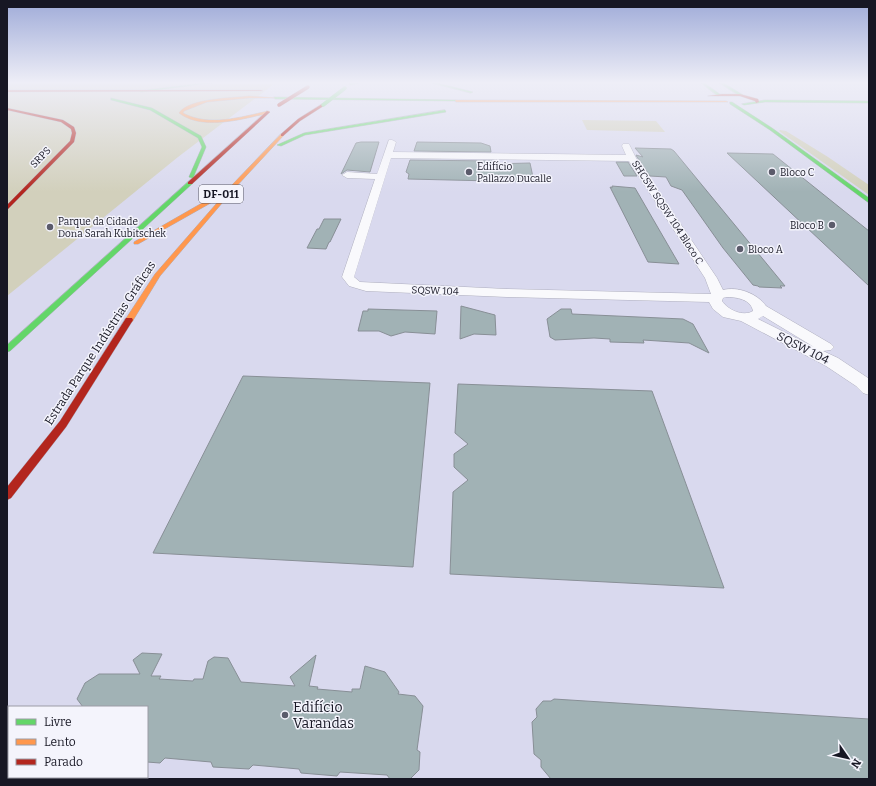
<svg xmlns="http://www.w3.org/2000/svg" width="876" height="786" font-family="Bitter,serif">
<rect width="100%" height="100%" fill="#d9d9ee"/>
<path fill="#d2d0bc" d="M7 82 274 84 178 157 7 296Z
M582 120 656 121 665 132 587 130Z
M780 130 786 131 828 157 869 185V195L779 131Z"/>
<path fill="#a1b2b5" stroke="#888f96" d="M361 142H379L370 172 347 170 341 174 356 143Z
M417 142 481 143 490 146 491 152 414 151Z
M635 148 671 149 674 151 785 286H780L782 288 759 287 758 286 753 285 723 248 682 190 671 186 666 177 650 176 637 157 636 155 643 157Z
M727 153 773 154 869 231V286Z
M410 160 492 161V164L530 163 534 182 408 179 409 174 406 172Z
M616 162H628L637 176H624Z
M612 186 635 188 679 264 648 262 610 187 612 188Z
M324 219H341L330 242H329L326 249 307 248 317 229H319Z
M461 306 495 315 496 335 474 334 460 339Z
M368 309 437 311 435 334 405 332 391 336 379 331H358L363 311H368Z
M561 309H571L572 314 683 319 693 324 709 353 689 343 674 342 643 340 644 343 610 342V339L594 338 555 340 550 337 547 319Z
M243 376 430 383 413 567 153 553Z
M458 384 652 391 724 588 450 574 453 492 468 480 454 467V454L468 444 455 433Z
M142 653 162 654 151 676H161L159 679 193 681 194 679H203L208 661 214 657 228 658 241 682 295 686 290 677 316 655 309 686 318 687 317 689 352 692V689H360L365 666 385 672 399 692 398 694 415 696 423 706 417 750 420 752 419 770 410 779H390L387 775 340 772 337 776 301 773 299 769 253 765 249 769 213 767 211 762 165 758 160 763 147 762V707H83L77 699 85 683 99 674H140L133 660Z
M554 699 869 719V779H551L541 767V760L534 754 532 722 537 717 536 709 543 701H551Z"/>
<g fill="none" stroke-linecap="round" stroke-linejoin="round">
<defs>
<path id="street" d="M389 140H392L396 142 393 152 626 155 622 146 623 144H629L636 158 717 278 723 290C737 286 757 293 766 306L831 344 834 347 831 350 823 351 838 358 868 378 869 395 863 393 856 386 826 366 741 321 723 317 713 309 709 302 507 297 366 291 349 286 342 277 375 179 347 178 342 175 347 172 377 174ZM391 158 629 161 705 278 711 294 507 289 360 282 354 277ZM726 297C736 297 751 299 753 311 743 317 728 310 722 301L723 298ZM763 316 814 347 758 319Z"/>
<path id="fast" d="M211 82H219L141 92 139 91Z
M358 82H364L351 85 349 84Z
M428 82H433L473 92 471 93Z
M700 82H703L721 95 718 96Z
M718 82H722L743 95 740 96Z
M274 97 456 100 458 101 275 99Z
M111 98 152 108 201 136 206 147 193 178 189 177 202 147 198 138 150 110 111 100Z
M765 100 869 101V103L765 102 744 105 742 104Z
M730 102H732L772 128 869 198V203L770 130 730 104Z
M445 110 446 112 305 135 281 146 277 145 304 133Z
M188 182 193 183 10 351 7 352V345Z"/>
<path id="slow" d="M249 96 277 98H249L207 102 184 111 183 113C209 127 241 117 268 111L270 112C265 115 258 115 252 117 229 122 199 128 179 113 189 98 232 98 249 96Z
M455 100 726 101 728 102H456Z
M281 134 284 135 234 189 160 276 132 322H126L125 320 155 274 223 196 138 244H134V242L230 187Z"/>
<path id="jam" d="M7 90H261L263 91 7 92Z
M722 94H740L758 99 759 102 756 103 755 101 740 96H708Z
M322 104 325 105 300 121 283 136H281V134L298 119Z
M7 108 63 120 74 127 76 133 74 142 7 210V205L70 141 72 133 71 129 61 122 7 110Z
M267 111 270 112 192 184H188V182Z
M126 318H132L133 320 66 427 11 498 7 500V487L60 421Z"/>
</defs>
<use href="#street" stroke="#afafbf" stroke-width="1"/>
<use href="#fast" stroke="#afafbf" stroke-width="1"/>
<use href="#slow" stroke="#afafbf" stroke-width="1"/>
<use href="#jam" stroke="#afafbf" stroke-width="1"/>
<use href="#street" fill="#f9f9fc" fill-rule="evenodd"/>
<use href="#fast" fill="#63d668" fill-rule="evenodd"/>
<use href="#slow" fill="#ff974d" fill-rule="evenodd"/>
<use href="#jam" fill="#b3261e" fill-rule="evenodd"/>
<defs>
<path id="fast-bridge" d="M323 105 345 88"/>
<path id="jam-bridge" d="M279 105 308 87"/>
</defs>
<use href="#fast-bridge" stroke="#afafbf" stroke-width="4" stroke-linecap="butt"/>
<use href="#jam-bridge" stroke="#afafbf" stroke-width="4" stroke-linecap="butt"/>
<use href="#fast-bridge" stroke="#63d668" stroke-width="3.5"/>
<use href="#jam-bridge" stroke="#b3261e" stroke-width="3.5"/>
</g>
<linearGradient id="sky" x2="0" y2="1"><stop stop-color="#9fabd8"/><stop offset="0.43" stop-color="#eeeef7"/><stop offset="1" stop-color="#eeeef7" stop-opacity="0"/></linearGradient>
<rect width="876" height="192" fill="url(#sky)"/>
<g fill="#5b5b6b" stroke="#f4f4fc" stroke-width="1.5">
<circle cx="469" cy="172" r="4"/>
<circle cx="772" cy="172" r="4"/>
<circle cx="832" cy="225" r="4"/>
<circle cx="50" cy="227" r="4"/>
<circle cx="740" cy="249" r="4"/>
<circle cx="285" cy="715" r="4"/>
</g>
<g text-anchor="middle" stroke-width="3" stroke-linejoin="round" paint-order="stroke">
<g font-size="10" fill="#171724" stroke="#f4f4fc">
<text transform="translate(40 157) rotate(-46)" y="4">SRPS</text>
<text transform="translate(668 212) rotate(57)" y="4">SHCSW SQSW 104 Bloco C</text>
<text transform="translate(435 290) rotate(2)" y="4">SQSW 104</text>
</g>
<g font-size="10" fill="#171724" stroke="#f4f4fc" text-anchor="start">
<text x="477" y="170">Edifício<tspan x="477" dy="12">Pallazzo Ducalle</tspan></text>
<text x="780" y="176">Bloco C</text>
<text x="58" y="225">Parque da Cidade<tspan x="58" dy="12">Dona Sarah Kubitschek</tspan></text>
<text x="824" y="229" text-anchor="end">Bloco B</text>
<text x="748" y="253">Bloco A</text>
</g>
<rect fill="#f4f4fc" stroke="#595965" stroke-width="1" x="199" y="185" width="44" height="18" rx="3"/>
<g font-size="11" font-weight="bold" fill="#171724">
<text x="221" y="198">DF-011</text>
</g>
<g font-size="12" fill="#171724" stroke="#f4f4fc">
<text transform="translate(100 343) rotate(-57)" y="4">Estrada Parque Indústrias Gráficas</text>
<text transform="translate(803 348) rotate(27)" y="4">SQSW 104</text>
</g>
<g font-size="14" fill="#171724" stroke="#f4f4fc" text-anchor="start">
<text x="293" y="712">Edifício<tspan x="293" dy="16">Varandas</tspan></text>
</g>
</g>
<rect width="876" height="786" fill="none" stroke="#171724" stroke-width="16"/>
<rect x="8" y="706" width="140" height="72" fill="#f4f4fc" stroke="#9c9ca6"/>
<rect x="16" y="719" width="20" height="6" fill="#63d668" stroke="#9c9ca6"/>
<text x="44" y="726" font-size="12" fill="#171724">Livre</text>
<rect x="16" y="739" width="20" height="6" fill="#ff974d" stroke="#9c9ca6"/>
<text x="44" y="746" font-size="12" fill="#171724">Lento</text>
<rect x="16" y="759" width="20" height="6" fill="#b3261e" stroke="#9c9ca6"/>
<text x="44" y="766" font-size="12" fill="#171724">Parado</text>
<g transform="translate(848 758) rotate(124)" stroke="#f4f4fc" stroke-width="3" paint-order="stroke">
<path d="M0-3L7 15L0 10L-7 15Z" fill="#171724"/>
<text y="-6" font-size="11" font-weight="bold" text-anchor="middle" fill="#171724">N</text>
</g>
</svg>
